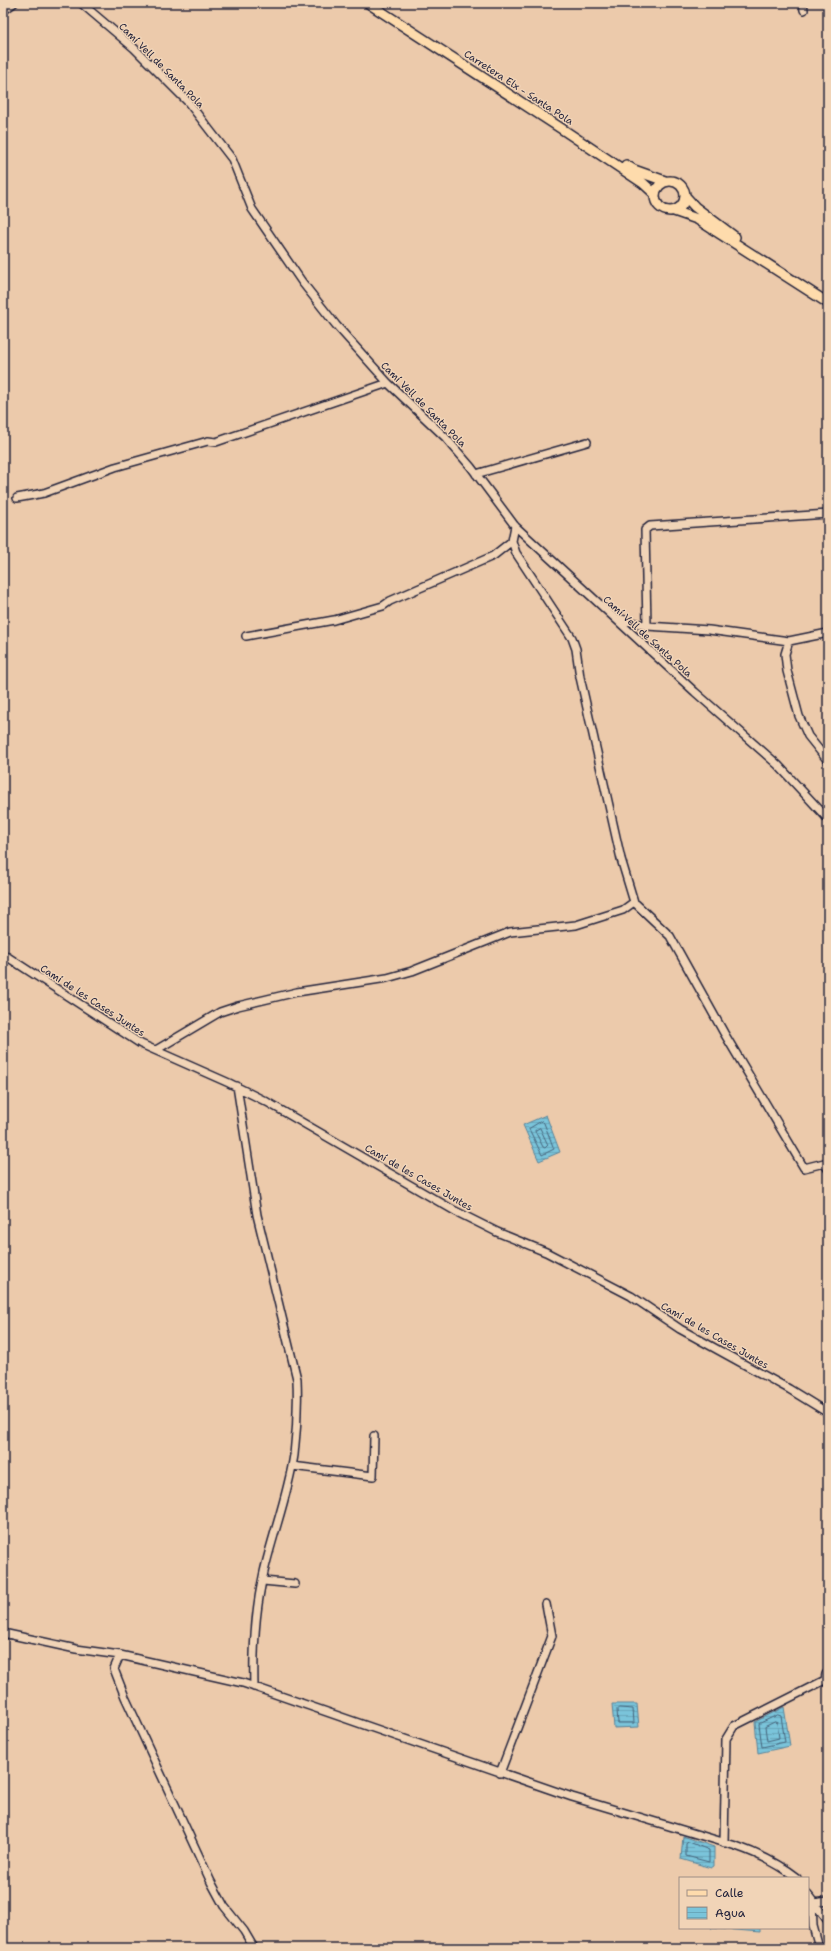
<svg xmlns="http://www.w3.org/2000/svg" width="831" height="1951" font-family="'Shantell Sans',sans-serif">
<defs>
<pattern id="water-rules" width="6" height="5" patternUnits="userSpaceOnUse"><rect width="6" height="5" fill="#7ac4da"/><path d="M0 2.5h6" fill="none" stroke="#69a8bc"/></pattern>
</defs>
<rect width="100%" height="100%" fill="#eccaab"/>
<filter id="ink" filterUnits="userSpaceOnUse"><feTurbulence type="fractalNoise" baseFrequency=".025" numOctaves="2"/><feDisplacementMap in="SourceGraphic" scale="8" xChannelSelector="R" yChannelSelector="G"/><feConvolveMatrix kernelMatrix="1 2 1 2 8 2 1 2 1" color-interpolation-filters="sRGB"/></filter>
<g filter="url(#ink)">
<path fill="url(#water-rules)" stroke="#57839a" d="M546 1115 560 1152 539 1161 523 1125Z
M637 1704 639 1727 614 1728 612 1704Z
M784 1707 790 1746 758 1753 755 1722Z
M683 1836 714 1847V1866L711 1868 681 1859Z
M711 1928H760V1932Z"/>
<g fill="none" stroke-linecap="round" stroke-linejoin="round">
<path stroke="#45637b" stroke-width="1" d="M542 1121 544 1123 554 1149 542 1155 529 1129Z
M540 1128 548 1145 545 1148 543 1147 535 1131Z
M619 1708 633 1709 634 1723H618L617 1710Z
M778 1715 781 1716 785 1742 762 1747 759 1724Z
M775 1722 777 1723 779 1738 767 1741 765 1727Z
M689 1842 709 1850V1862L686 1856V1844Z"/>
<defs>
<path id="minor" d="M81 3 134 48 188 102 232 159 252 209 302 282 336 325 388 383 445 437 471 467 515 526 695 692 778 765 828 819
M803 3 804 10
M3 11 14 3
M476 474 587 442
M17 498 44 493 115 467 208 441 216 442 388 383
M515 526 512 541 516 553 572 638 576 649 580 677 621 859 634 902 670 936 724 1033 804 1168 824 1163 828 1169
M614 617 647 626 709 630 789 641 828 633
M647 626 645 530 650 526 828 514
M246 636 334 620 383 606 390 601 493 556 512 541
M789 641 785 654 787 671 799 716 808 736 828 761
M3 954 141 1044 229 1083 267 1102 455 1211 497 1232 546 1252 631 1296 680 1329 789 1389 828 1413
M156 1050 220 1012 238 1006 297 992 387 978 412 971 510 932 576 925 623 910 634 902
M237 1086 257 1215 297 1379C298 1404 297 1430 294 1455 288 1495 273 1533 264 1572 255 1610 253 1648 254 1687
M292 1466 373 1476 374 1436
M263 1581 295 1584
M3 1633 76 1649 120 1655 243 1683 572 1797 736 1846C759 1854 778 1863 797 1878
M120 1655 114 1669 125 1697 211 1882 224 1906 244 1931 254 1948
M500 1773 552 1636 546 1604
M724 1843 726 1739 734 1726 825 1680 826 1674
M808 1895 828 1921
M812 1901 813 1926 819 1948
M814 1903 828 1901"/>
<path id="major" d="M368 3 562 129 643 183 655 194
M626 165 634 170 665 181
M655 196a15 15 0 1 1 30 0a15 15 0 1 1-30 0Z
M685 196 695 207 735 237
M674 211 697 219 828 303"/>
</defs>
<use href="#minor" stroke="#22223b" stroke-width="10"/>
<use href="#major" stroke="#22223b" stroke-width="12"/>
<use href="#minor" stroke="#f1d4b7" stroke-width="7"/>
<use href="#major" stroke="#fedbac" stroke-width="9"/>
</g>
</g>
<g text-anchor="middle" stroke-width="3" stroke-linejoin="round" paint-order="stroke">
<g font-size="10" fill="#22223b" stroke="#f1d4b7">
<text transform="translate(162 65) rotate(45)" y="4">Camí Vell de Santa Pola</text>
<text transform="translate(519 87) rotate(33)" y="4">Carretera Elx - Santa Pola</text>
<text transform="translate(424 404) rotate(45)" y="4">Camí Vell de Santa Pola</text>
<text transform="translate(648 636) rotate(42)" y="4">Camí Vell de Santa Pola</text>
<text transform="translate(93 1000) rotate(33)" y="4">Camí de les Cases Juntes</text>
<text transform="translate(419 1177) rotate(30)" y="4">Camí de les Cases Juntes</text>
<text transform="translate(715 1335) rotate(30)" y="4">Camí de les Cases Juntes</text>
</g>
</g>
<rect width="831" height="1951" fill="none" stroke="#f1d4b7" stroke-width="16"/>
<rect x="8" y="8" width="815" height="1935" fill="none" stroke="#22223b" stroke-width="1.5" filter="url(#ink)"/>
<rect x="679" y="1877" width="130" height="52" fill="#f1d4b7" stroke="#9e8d85"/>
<rect x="687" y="1890" width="20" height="6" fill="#fedbac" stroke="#9e8d85"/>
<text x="715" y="1897" font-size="12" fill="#22223b">Calle</text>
<rect x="687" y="1907" width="20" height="12" fill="url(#water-rules)" stroke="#9e8d85"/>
<text x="715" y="1917" font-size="12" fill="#22223b">Agua</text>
</svg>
